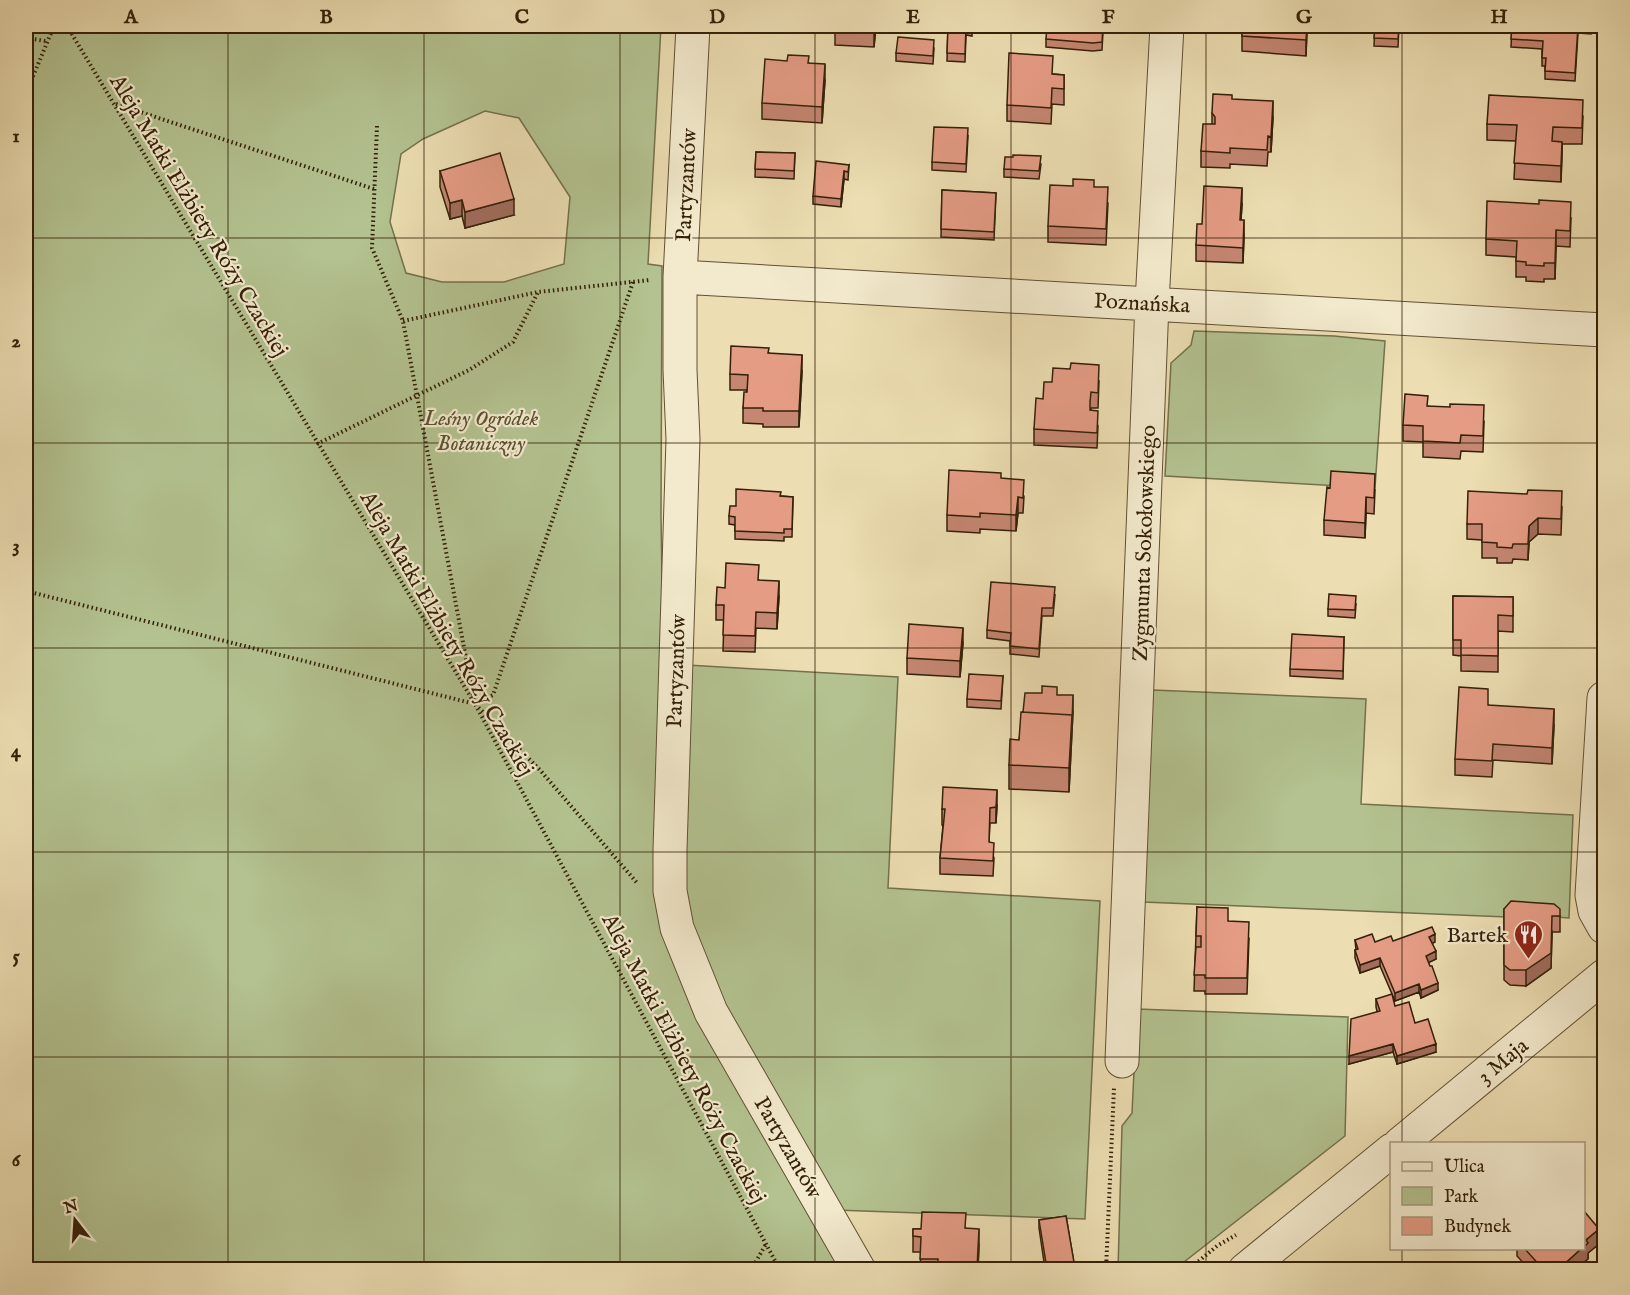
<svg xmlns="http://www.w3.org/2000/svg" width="1630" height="1295" font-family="'IM FELL English',serif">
<rect width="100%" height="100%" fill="#ecdeb2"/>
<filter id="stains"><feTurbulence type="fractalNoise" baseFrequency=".00333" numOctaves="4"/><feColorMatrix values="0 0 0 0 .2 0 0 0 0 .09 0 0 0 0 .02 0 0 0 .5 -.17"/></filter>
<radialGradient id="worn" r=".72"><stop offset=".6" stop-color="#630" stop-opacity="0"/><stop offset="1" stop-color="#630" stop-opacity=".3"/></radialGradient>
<path fill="#b3c290" stroke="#74714c" stroke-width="1.5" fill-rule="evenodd" d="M26 26H661L648 264 662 266 661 516 665 766 661 896 852 1269H26ZM485 111 519 118 570 197 564 264 504 282H442L406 273 390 222 401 154 423 139Z
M1194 331 1334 336 1385 341 1375 488 1165 476 1171 363 1191 345Z
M687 665 898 677 888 888 1100 901 1085 1219 835 1210 725 1021 677 889Z
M1153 690 1366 699 1361 804 1573 815 1569 918 1512 914 1507 917 1143 902Z
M1137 1009 1348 1017 1345 1136 1175 1269 1118 1270 1122 1126 1132 1113Z"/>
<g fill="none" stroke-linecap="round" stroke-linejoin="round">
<defs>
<path id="minor" d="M693 26 680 277V370L683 439 670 850V891L677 928 711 1012 859 1270
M680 277 1604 330
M1604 698 1592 895 1595 911 1604 927
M1122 1061 1152 303 1167 26
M1400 1144 1604 976
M1245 1270 1392 1150"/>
</defs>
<use href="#minor" stroke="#625032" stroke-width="35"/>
<path stroke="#342008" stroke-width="4" stroke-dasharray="1.5 3" stroke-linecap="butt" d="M67 26 475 704 780 1270
M26 38 46 41
M26 93 54 26
M116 104 374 189
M377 126 372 248 403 321 474 701
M403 321 538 292 650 280
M317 444 469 370 513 342 538 292
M26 591 475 704 540 770 638 884
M475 704 493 695 633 282
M751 1270 766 1244
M1106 1270 1114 1088
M1188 1270 1217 1246 1236 1235"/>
<use href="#minor" stroke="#f3eacd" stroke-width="33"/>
</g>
<path fill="#c58672" stroke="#342008" stroke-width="1.5" d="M835 26H876L874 47 835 45Z
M948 26H972V36L966 35 965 62 947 61Z
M1242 26H1307L1306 56 1242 51Z
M1375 26H1399L1398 47 1374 46Z
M1418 26H1444V30L1418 29Z
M1512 26H1592L1591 34 1578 33 1575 81 1545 79V66H1542V49L1511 47Z
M1103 32 1102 50 1093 51 1046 47V39Z
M934 48 933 64 896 61V53Z
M809 63 825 80 822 123 762 119V103Z
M1053 74 1064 75V105L1052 104 1051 124 1007 121V105Z
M1232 100 1273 117 1271 152H1268L1267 166 1230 164V168L1201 167V151L1212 124V113Z
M1583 116 1582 144H1562L1561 182 1514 179 1516 141 1487 140V124Z
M968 136 966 172 932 170V162Z
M756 152 795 153 794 179 755 177Z
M1041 164 1039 179 1004 177V169Z
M849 165 848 180 844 179 841 207 813 204V196Z
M440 171 514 215 465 228 462 216 450 219 440 187Z
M1094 187 1108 203 1106 245 1048 242V226Z
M942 190 996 193 994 240 941 237Z
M1242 204 1241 220 1244 236 1243 263 1196 261V245L1202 224Z
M1571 218 1570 247 1556 246 1555 279H1544V282L1526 281V277H1516V257L1486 255V239Z
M769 353 802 371 799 427H763V424L743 423V408L747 390H730V374Z
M1099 381 1098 408H1091V410L1098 426 1097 448 1034 445V429L1043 399 1052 382Z
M1428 406 1484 421 1483 452 1461 451 1460 459 1423 457V442L1403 441V425Z
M1001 478 1024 496 1023 513H1018L1016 531 980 529V533L947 531V515Z
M1375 490 1374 514 1366 513 1365 538 1324 535V520Z
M781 496 793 497 792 537H784V541L735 539V525L729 524V516L736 506Z
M1562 507 1561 535 1538 534 1529 542 1528 560 1513 559 1512 563H1497V558H1482V540L1467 539V524Z
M759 580 779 596 777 629 756 628 755 652 723 651 724 620H716V605L725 588Z
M1055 595 1053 616H1042L1039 657 1010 654V641L987 638V630Z
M1453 596 1513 597V632L1498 631V672L1461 671V656L1453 655Z
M1356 604 1355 618 1328 616V609Z
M1344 637 1343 679 1290 676V669Z
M963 643 960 677 907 674V658Z
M1003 676 1001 709 967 707V699Z
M1057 695 1073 711 1069 792 1009 789V765L1019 740 1023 712Z
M1488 705 1554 725 1552 764 1493 760 1492 777 1455 775V759Z
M997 805 996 823H990L989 842 994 858 993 876 940 874V858L943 825H942V809Z
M1197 907 1228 921 1249 938 1247 994H1205V991H1194Z
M1504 909 1560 916V932H1552L1551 968 1526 986 1510 985 1504 980Z
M1355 940 1375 942H1435L1432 943 1436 959 1428 962 1438 990 1421 998 1419 992 1395 1001 1380 966 1360 973 1355 958V950H1356Z
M1376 999 1395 1006 1415 1023 1436 1052 1397 1064 1393 1052 1349 1064 1377 1011 1376 1007Z
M1066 1216 1075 1269H1045L1039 1228V1220Z
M966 1228 979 1244 978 1269H920L921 1252H913V1229Z
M1599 1244 1588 1253V1259L1575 1269H1529L1517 1256V1248H1584Z"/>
<path fill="#a06d5d" stroke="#342008" stroke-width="1.5" d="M874 26H876L874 47Z
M1307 26V33L1306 56V40Z
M825 64V80L822 123V107Z
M1273 101V117L1271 152V137Z
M1562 142V158L1561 182V166Z
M844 171V179L841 207V199Z
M1242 188V204L1240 236V220Z
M514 199V215L465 228V212Z
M462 200V216L450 219V203Z
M1244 220V236L1243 263V248Z
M1556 230V246L1555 279V263Z
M802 355V371L799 427V411Z
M1018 497V513L1016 531V515Z
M1366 497V513L1365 538V523Z
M1538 518V534L1529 542 1528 560 1529 526Z
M779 581V596L777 629V613Z
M963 628V643L960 677V661Z
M1073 695V711L1069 792V768Z
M1554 709V725L1552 764V748Z
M997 790V805L996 823V807Z
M1552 932 1551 968 1526 986V970Z
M1435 934V942L1429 945V937Z
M1436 951V959L1426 964V956Z
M1380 958V966L1360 973V965Z
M1438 983V990L1421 998V990Z
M1419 984V992L1395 1001V993Z
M1393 1044V1052L1349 1064V1056Z
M1436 1044V1052L1397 1064V1056Z
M979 1229V1244L978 1269H977Z
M1599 1229V1244L1588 1253V1259L1575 1269H1562V1266L1582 1248H1584L1586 1240Z
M1559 1263V1269H1551Z"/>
<path fill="#e59c85" stroke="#342008" stroke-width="1.5" d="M948 26H972V28L966 27 965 54 947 53Z
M1047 26H1103L1102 42 1093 43 1046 39Z
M1242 26H1307L1306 40 1242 36Z
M1375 26H1399L1398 39 1374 38Z
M1512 26H1578L1575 73 1545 71 1546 58H1542L1543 41 1511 39Z
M898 37 934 40 933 56 896 53Z
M1009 53 1053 56 1052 74 1064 75V89L1052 88 1051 108 1007 105Z
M788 55 809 56 808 63 825 64 822 107 762 103 765 59 787 61Z
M1213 94 1232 95V99L1273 101 1271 137 1268 136 1267 150 1230 148V153L1201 151 1203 124H1215V117L1212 113Z
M1489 95 1583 100 1582 128 1553 127 1552 141 1562 142 1561 166 1514 163 1517 125 1487 124Z
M934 127 968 128 966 164 932 162Z
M756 152 795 153 794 171 755 169Z
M500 153 514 199 465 212 462 200 450 203 440 171Z
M1013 155 1041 156 1039 171 1004 169 1005 157H1013Z
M816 161 849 165 848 172 844 171 841 199 813 196Z
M1073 179 1094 180V187H1108L1106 229 1048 226 1050 185 1073 186Z
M1204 186 1242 188 1240 220H1244L1243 248 1196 245 1197 224H1202Z
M942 190 996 193 994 232 941 229Z
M1539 200 1571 202 1570 231 1556 230 1555 263H1544V266L1526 265V262L1516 261 1517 241 1486 239 1487 201 1539 204Z
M731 346 769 348 768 353 802 355 799 411H763V408H743L744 392H747L748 375 730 374Z
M1071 363 1099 365 1098 393 1091 392 1090 402V410L1098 411 1097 433 1034 429 1036 398 1043 399 1044 382H1052L1053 368 1070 369Z
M1405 394 1428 396 1427 406 1450 407V404L1484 405 1483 436 1461 435 1460 443 1423 441V426L1403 425Z
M949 470 1001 473V478L1024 480 1023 498 1018 497 1016 515 980 513V517L947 515Z
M1331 471 1375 474 1374 498 1366 497 1365 523 1324 520 1327 487 1330 488Z
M736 489 781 492 780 496 793 497 792 529H784V533L735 531V517L729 516 730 506H736Z
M1528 490 1562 491 1561 519 1538 518 1529 526 1528 544H1513L1512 548 1497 547V543L1482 542V524H1467L1468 491 1527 494Z
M726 563 759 565 758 580 779 581 777 613 756 612 755 636 723 635 724 605H716L717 587 725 588Z
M991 582 1055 587 1053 608H1042L1039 649 1010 646 1011 633 987 630Z
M1329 594 1356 596 1355 610 1328 609Z
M1453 596 1513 597V616L1498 615V656L1461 655V640H1453Z
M909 624 963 628 960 661 907 658Z
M1292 634 1344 637 1343 671 1290 669Z
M969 674 1003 676 1001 701 967 699Z
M1042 686 1057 687V695H1073L1072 722V715L1023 712 1025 693H1042Z
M1459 687 1488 689V705L1554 709 1552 748 1493 744 1492 761 1455 759Z
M1021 712 1072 715 1069 768 1009 765 1010 739 1019 740Z
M943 787 997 790 996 807 990 808 989 842 994 843 993 861 940 858 945 809H942Z
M1511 901 1554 904 1560 909V916H1552L1551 953 1526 970H1510L1504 965V909Z
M1197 907 1228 908V921L1249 922 1247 978H1205V975H1194L1196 947H1201V936H1196Z
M1432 927 1435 934 1429 937 1436 951 1426 956 1430 966H1432L1438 983 1421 990 1419 984 1395 993 1380 958 1360 965 1355 950 1358 949 1355 940 1372 934 1375 942 1391 936 1393 941Z
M1392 994 1395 1006 1409 1002 1415 1023 1428 1019 1436 1044 1397 1056 1393 1044 1349 1056 1351 1019 1380 1011 1376 999Z
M1584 1211 1599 1229 1586 1240 1588 1243 1584 1247Z
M922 1212 966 1213 965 1228 979 1229 977 1268 937 1267 938 1259H920L921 1237 913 1236V1229H921Z
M1066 1216 1075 1268 1064 1269H1047L1039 1220Z
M1524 1248H1582L1562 1266 1559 1263 1551 1269H1543Z"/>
<path fill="none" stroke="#342008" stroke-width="1.5" stroke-opacity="0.55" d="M228 26V1270M424 26V1270M620 26V1270M815 26V1270M1011 26V1270M1206 26V1270M1402 26V1144M26 238H1604M26 443H1604M26 648H1604M26 852H1604M26 1057H1604M1402 1248V1270"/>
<defs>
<symbol id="restaurant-pin" viewBox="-11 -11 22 30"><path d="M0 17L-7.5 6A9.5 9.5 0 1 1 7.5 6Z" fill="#8f2418" stroke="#f3eacd"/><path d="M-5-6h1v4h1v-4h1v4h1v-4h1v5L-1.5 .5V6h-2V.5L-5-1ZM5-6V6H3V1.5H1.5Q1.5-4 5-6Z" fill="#fff"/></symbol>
</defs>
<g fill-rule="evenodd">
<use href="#restaurant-pin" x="1512" y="918" width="33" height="45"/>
</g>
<g text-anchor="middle" stroke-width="4.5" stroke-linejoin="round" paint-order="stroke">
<g font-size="22" fill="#342008" stroke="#f3eacd">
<text transform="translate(685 185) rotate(-87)" y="8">Partyzantów</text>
<text transform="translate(200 215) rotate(59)" y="8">Aleja Matki Elżbiety Róży Czackiej</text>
<text transform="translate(1142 302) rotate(3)" y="8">Poznańska</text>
<text transform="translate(1143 543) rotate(-88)" y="8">Zygmunta Sokołowskiego</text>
<text transform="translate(448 633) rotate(60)" y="8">Aleja Matki Elżbiety Róży Czackiej</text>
<text transform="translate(675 671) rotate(-88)" y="8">Partyzantów</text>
<text transform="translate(685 1058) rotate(62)" y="8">Aleja Matki Elżbiety Róży Czackiej</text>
<text transform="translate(1502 1060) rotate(-39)" y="8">3 Maja</text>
<text transform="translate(789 1147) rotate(60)" y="8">Partyzantów</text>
</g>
<g font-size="22" font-style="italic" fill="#5a5131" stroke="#f3eacd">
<text x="481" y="425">Leśny Ogródek<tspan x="481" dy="25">Botaniczny</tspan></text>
</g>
<g font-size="22" fill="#342008" stroke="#f3eacd" text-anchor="end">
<text x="1508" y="942">Bartek</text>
</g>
</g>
<rect width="1630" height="1295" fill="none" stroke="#ecdeb2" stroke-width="66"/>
<rect x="1390" y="1142" width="195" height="108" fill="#f3eacd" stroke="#a7997e" stroke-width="1.5"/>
<rect x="1402" y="1162" width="30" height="9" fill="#f3eacd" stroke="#a7997e" stroke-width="1.5"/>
<text x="1444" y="1172" font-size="18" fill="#342008">Ulica</text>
<rect x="1402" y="1187" width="30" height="18" fill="#b3c290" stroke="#a7997e" stroke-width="1.5"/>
<text x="1444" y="1202" font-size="18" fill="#342008">Park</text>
<rect x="1402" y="1217" width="30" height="18" fill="#e59c85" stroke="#a7997e" stroke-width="1.5"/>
<text x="1444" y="1232" font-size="18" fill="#342008">Budynek</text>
<g transform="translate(75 1220) rotate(343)" stroke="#f3eacd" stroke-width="4.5" paint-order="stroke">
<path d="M0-4.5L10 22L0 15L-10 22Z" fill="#342008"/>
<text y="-9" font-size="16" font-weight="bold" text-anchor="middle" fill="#342008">N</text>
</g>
<rect x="33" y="33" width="1564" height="1229" fill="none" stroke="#342008" stroke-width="2"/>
<g font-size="20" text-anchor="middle" font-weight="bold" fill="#342008">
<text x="131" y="23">A</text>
<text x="326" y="23">B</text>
<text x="522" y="23">C</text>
<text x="717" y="23">D</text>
<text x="913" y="23">E</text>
<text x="1108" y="23">F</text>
<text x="1304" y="23">G</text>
<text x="1499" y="23">H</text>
<text x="16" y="142">1</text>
<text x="16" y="347">2</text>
<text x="16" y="552">3</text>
<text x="16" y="757">4</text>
<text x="16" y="962">5</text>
<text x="16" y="1166">6</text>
</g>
<rect width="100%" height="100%" filter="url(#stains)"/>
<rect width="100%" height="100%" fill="url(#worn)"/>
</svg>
